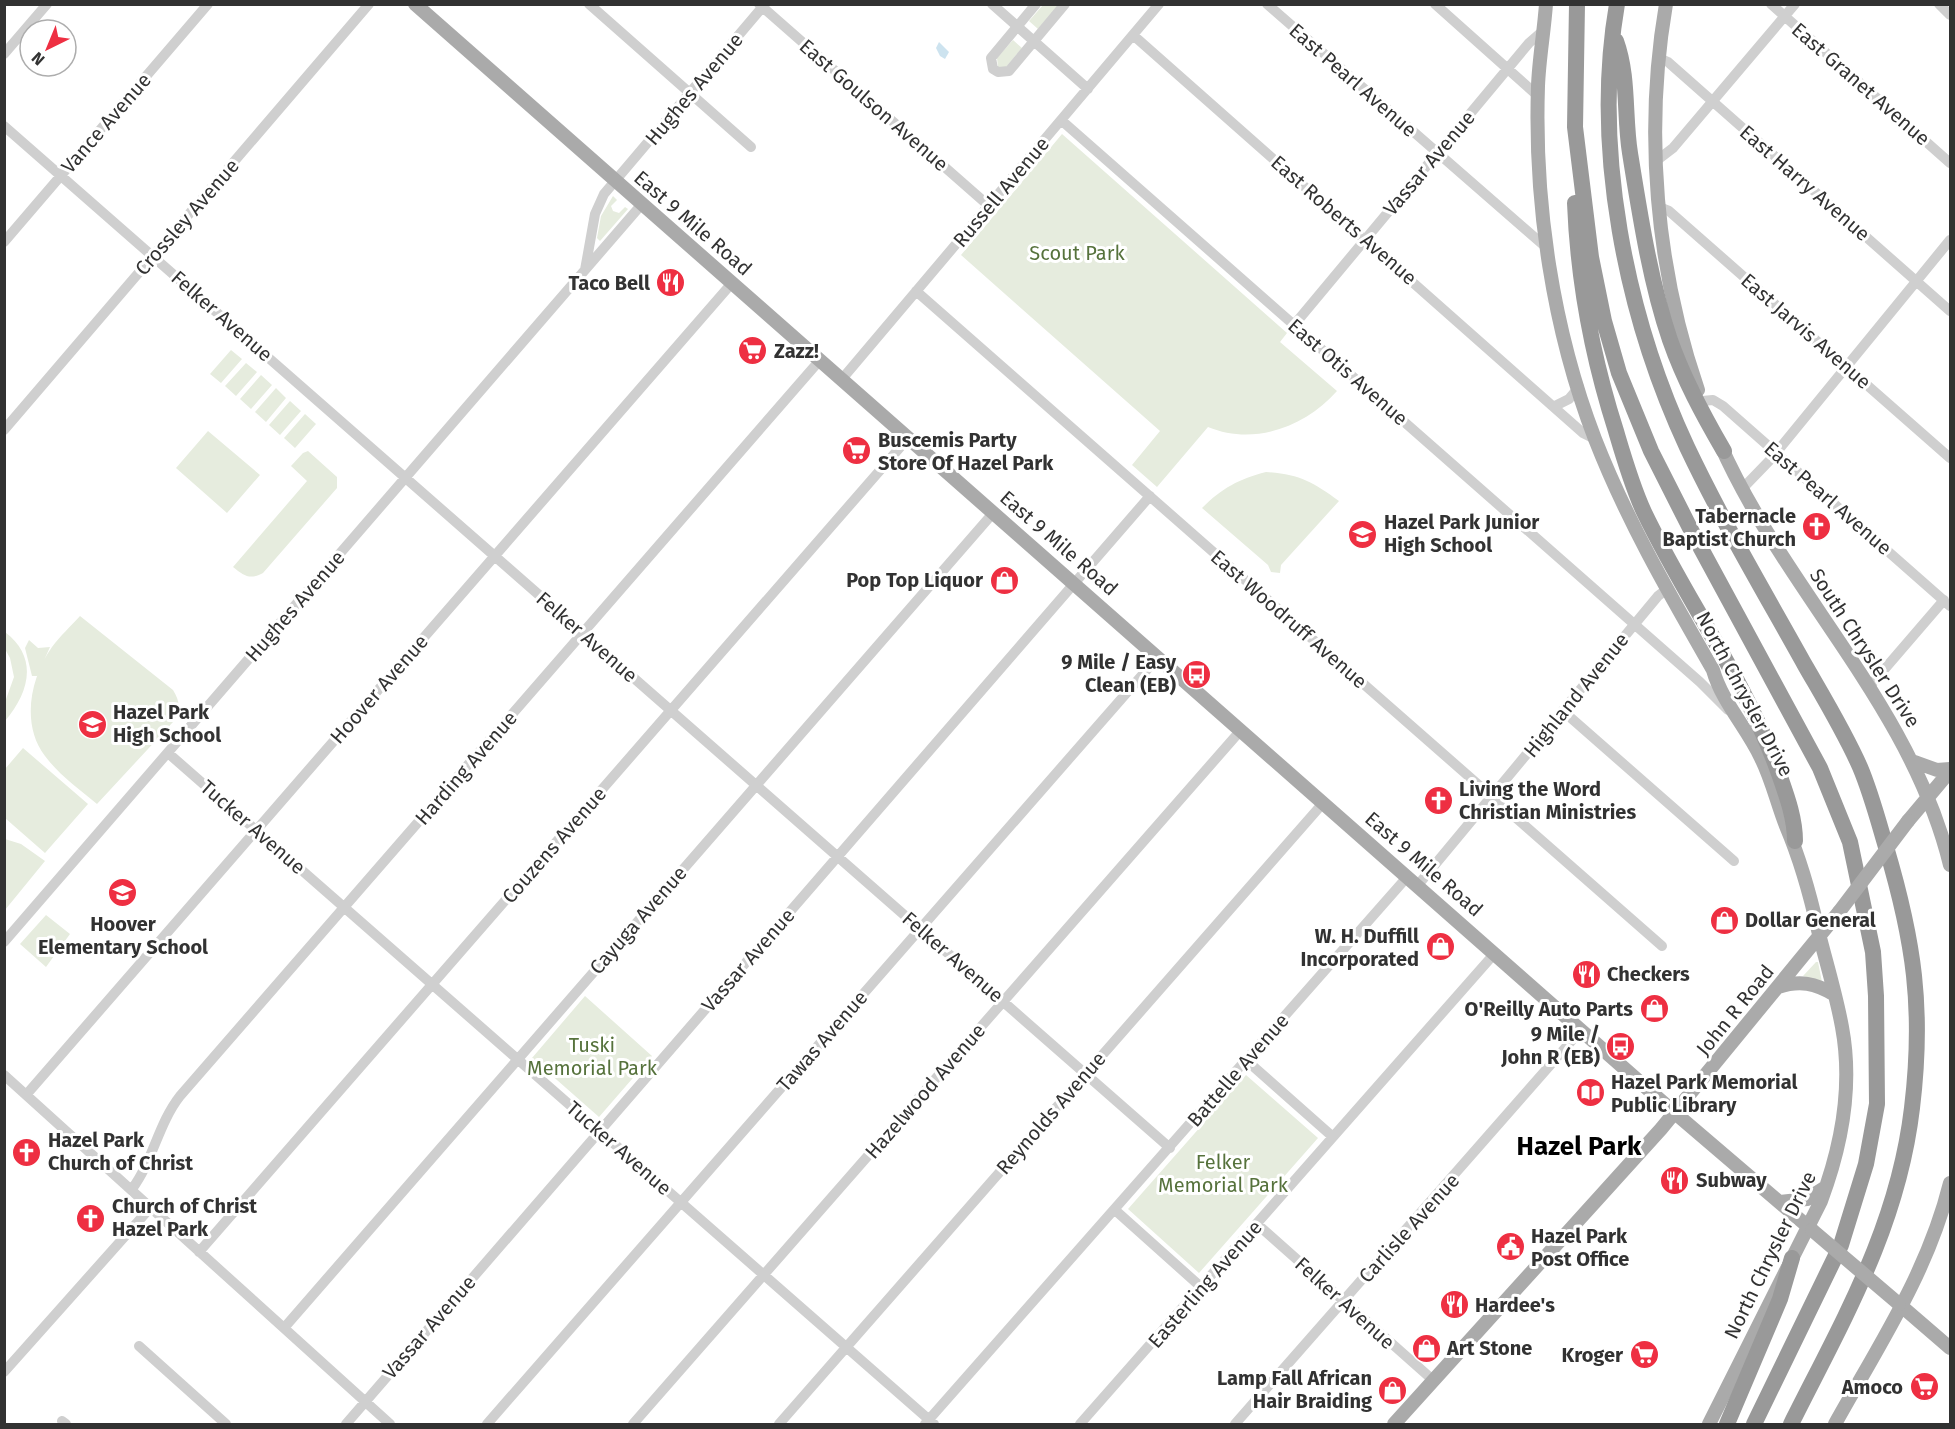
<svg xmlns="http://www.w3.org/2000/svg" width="1955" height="1429" font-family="'Fira Sans',sans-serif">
<rect width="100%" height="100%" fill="#fff"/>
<path fill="#e6ecde" d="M1043 5H1059L1038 29 1029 21Z
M1013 40 1022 48 1006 67H998L997 58Z
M1062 134 1287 333 1280 342 1337 391C1305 427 1254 446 1208 427L1157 487 1132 465 1160 431 961 255Z
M613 196 617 200 611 206 613 211 619 213 625 207 628 209 600 241 597 238 601 216Z
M231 350 242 359 221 383 210 374Z
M246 363 257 372 236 396 225 386Z
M261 375 272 385 251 409 240 399Z
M276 388 286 398 266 422 255 412Z
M290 401 301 411 280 435 269 425Z
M305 414 316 424 295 448 284 438Z
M208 431 260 475 227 513 176 468Z
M308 451 337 477V488L263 573C250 580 244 576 233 567L307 481 291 466 303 453Z
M1266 472C1299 474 1313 482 1339 501L1281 565 1280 573 1271 572 1268 565 1202 508C1222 488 1239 479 1266 472Z
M80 616 173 690C181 703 180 710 173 722L97 804C79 789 59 775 45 756 21 725 30 678 52 647 60 636 71 626 80 616Z
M5 632C39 658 29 693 5 721V702L14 677 10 658 5 649Z
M29 640 38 648 50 647 37 676H32L25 648Z
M23 748 88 804 45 853 5 818V769Z
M5 839 21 844 45 861 5 910Z
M46 915 70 934 46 967 20 944Z
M1816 962H1818L1822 982 1803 976Z
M585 996 652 1056 599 1117 532 1058Z
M1246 1075 1318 1138 1199 1273 1128 1209Z"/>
<path fill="#cde3ef" d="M939 42 949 52 945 59 940 56 936 48Z"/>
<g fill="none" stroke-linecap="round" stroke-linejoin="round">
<path stroke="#cfcfcf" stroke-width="10" d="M589 4 751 147
M759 4 989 206
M992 4 1088 89
M1036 4 991 58 993 69 998 72 1009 71 1065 4
M1267 4 1548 249
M1435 4 1538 96
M1771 4 1950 163
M1939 4 1950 15
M1133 35 1583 433 1595 439
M4 54 47 4
M1659 58 1668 62 1950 311
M1061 120 1700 682 1728 710
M4 126 1170 1148
M1656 161 1673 148 1795 4
M1659 207 1669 211 1950 458
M4 242 208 4
M585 270 595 214 604 194 765 4
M916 291 1662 946
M1294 325 1529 43 1544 30
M842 379 1159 4
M1702 401 1713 400 1723 406 1950 606
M1555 406 1569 399 1579 387
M4 430 369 4
M1742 489 1771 459 1950 240
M1870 686 1944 600
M1563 711 1734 861
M168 753 934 1424
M1418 885 1658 596 1667 589
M4 942 642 204
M1246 1060 1333 1137
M4 1075 390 1424
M26 1095 732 283
M132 1189C153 1161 158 1124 180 1096L820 360
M1115 1210 1201 1287
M1257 1224 1434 1381
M199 1252 909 437
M284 1328 994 512
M139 1346 226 1424
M4 1372 151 1207
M62 1421 66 1424
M346 1424 1150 496
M487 1424 1158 657
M633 1424 1241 730
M779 1424 1324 802
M925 1424 1408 876
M1080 1424 1495 953
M1235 1424 1581 1030"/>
<path stroke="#aaa" stroke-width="14" d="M415 4 1675 1113 1812 1230
M1546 4C1544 32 1539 59 1538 86 1534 204 1553 330 1595 439 1627 521 1670 595 1713 670 1722 702 1747 728 1761 758 1772 780 1777 803 1786 826 1800 859 1810 894 1818 930 1826 962 1836 994 1842 1027 1853 1086 1842 1145 1821 1201L1709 1424
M1666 4C1644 132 1656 268 1698 390
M1720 444C1785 591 1911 705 1950 865
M1912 761 1937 770 1950 769
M1908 821 1950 771
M1778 987C1800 980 1815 983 1835 995
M1780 1202 1807 1199 1826 1187
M1899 1304 1950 1348
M1394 1424 1661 1129 1839 912
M1835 1424C1879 1345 1928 1272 1950 1183"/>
<path stroke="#999" stroke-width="16" d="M1577 4 1575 127 1591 257 1604 321 1619 373 1651 451 1691 530 1820 768 1850 842 1873 952 1876 996 1877 1104 1866 1164 1841 1245 1754 1424
M1617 4C1592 149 1626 316 1687 447 1723 523 1766 595 1806 667 1825 700 1845 733 1860 767 1871 793 1878 820 1886 847 1914 941 1924 1009 1912 1108 1898 1227 1843 1320 1791 1424
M1616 41C1629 77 1624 116 1630 153 1640 215 1650 281 1670 340 1684 380 1703 415 1724 451
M1575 203C1578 281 1592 356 1616 431 1624 458 1632 486 1644 512 1686 600 1745 679 1778 771 1786 794 1795 817 1795 841
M1727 1424 1780 1299 1792 1258"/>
<path stroke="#aaa" stroke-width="14" d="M1839 912 1908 821
M1812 1230 1899 1304"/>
</g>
<defs>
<symbol id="restaurant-disc" viewBox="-11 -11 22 22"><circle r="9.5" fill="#ee2f42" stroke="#fff"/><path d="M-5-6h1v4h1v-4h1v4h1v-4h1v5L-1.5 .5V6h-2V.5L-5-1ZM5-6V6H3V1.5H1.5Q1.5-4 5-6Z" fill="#fff"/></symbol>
<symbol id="supermarket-disc" viewBox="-11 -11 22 22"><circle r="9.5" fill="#ee2f42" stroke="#fff"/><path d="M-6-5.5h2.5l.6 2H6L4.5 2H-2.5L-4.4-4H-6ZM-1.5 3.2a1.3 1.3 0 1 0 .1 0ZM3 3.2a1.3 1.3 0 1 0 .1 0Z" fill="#fff"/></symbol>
<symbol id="church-disc" viewBox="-11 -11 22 22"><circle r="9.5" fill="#ee2f42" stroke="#fff"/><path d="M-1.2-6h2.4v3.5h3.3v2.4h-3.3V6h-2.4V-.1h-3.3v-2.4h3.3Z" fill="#fff"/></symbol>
<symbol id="school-disc" viewBox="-11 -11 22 22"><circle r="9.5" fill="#ee2f42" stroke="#fff"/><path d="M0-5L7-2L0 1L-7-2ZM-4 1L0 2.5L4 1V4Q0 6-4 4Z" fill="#fff"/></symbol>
<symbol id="shop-disc" viewBox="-11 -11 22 22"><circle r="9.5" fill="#ee2f42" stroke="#fff"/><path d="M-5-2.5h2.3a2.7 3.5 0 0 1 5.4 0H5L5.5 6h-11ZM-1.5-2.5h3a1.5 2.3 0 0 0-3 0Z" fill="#fff"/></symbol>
<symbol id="bus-disc" viewBox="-11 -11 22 22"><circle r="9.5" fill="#ee2f42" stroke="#fff"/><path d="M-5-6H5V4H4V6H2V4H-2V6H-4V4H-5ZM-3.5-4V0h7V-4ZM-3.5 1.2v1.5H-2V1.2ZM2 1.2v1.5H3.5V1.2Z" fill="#fff"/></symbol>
<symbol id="library-disc" viewBox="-11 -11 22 22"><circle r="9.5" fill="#ee2f42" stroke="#fff"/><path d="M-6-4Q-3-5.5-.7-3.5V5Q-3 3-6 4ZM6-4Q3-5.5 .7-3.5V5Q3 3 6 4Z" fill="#fff"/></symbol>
<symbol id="civic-disc" viewBox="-11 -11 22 22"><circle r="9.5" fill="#ee2f42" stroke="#fff"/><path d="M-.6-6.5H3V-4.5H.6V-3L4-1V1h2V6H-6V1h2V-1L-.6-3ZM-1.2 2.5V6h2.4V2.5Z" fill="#fff"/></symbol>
</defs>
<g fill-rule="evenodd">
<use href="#restaurant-disc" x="654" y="266" width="33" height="33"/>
<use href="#supermarket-disc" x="736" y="334" width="33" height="33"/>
<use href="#supermarket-disc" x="840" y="434" width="33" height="33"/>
<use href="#church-disc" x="1800" y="510" width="33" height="33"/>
<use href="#school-disc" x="1346" y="518" width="33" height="33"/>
<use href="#shop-disc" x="988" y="564" width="33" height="33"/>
<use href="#bus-disc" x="1180" y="658" width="33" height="33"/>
<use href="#school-disc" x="76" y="708" width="33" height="33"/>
<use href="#church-disc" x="1422" y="784" width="33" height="33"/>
<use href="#school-disc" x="106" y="876" width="33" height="33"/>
<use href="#shop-disc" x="1708" y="904" width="33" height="33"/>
<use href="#shop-disc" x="1424" y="930" width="33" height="33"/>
<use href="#restaurant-disc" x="1570" y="958" width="33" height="33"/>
<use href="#shop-disc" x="1638" y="992" width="33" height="33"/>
<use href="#bus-disc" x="1604" y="1030" width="33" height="33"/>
<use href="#library-disc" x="1574" y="1076" width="33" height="33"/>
<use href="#church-disc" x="10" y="1136" width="33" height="33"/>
<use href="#restaurant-disc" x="1658" y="1164" width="33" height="33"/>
<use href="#church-disc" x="74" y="1202" width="33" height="33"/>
<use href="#civic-disc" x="1494" y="1230" width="33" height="33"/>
<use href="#restaurant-disc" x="1438" y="1288" width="33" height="33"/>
<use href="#shop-disc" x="1410" y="1332" width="33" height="33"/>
<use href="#supermarket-disc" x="1628" y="1338" width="33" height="33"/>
<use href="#supermarket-disc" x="1908" y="1370" width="33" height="33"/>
<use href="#shop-disc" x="1376" y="1374" width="33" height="33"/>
</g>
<g text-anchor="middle" stroke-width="6" stroke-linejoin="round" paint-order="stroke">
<g font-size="20" fill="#323232" stroke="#fff">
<text transform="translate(1353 80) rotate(41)" y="7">East Pearl Avenue</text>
<text transform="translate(1861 84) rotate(41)" y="7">East Granet Avenue</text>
<text transform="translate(694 89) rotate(-50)" y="7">Hughes Avenue</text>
<text transform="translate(874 105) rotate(41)" y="7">East Goulson Avenue</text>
<text transform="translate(106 123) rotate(-49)" y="7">Vance Avenue</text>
<text transform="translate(1429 163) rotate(-50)" y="7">Vassar Avenue</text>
<text transform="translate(1805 183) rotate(41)" y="7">East Harry Avenue</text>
<text transform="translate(1001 192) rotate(-50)" y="7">Russell Avenue</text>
<text transform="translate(187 217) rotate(-49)" y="7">Crossley Avenue</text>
<text transform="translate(1344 220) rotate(41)" y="7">East Roberts Avenue</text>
<text transform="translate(693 223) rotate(41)" y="7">East 9 Mile Road</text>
<text transform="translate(222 316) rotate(41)" y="7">Felker Avenue</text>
<text transform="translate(1806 331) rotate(41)" y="7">East Jarvis Avenue</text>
<text transform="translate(1348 372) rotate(41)" y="7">East Otis Avenue</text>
<text transform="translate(1828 498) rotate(41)" y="7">East Pearl Avenue</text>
<text transform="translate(1059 543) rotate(41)" y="7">East 9 Mile Road</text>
<text transform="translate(295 606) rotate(-49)" y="7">Hughes Avenue</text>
<text transform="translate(1289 619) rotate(41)" y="7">East Woodruff Avenue</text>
<text transform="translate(587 637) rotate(41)" y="7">Felker Avenue</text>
<text transform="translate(1865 648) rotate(57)" y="7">South Chrysler Drive</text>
<text transform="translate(379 689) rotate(-49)" y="7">Hoover Avenue</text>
<text transform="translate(1745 694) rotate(62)" y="7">North Chrysler Drive</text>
<text transform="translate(1576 695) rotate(-51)" y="7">Highland Avenue</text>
<text transform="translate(466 768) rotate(-49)" y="7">Harding Avenue</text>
<text transform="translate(253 827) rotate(41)" y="7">Tucker Avenue</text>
<text transform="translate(554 845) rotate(-49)" y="7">Couzens Avenue</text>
<text transform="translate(1424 864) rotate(41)" y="7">East 9 Mile Road</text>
<text transform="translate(638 920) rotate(-49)" y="7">Cayuga Avenue</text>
<text transform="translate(953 957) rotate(41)" y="7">Felker Avenue</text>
<text transform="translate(748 960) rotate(-49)" y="7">Vassar Avenue</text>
<text transform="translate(1735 1010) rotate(-51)" y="7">John R Road</text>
<text transform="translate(822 1041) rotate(-49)" y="7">Tawas Avenue</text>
<text transform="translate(1238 1070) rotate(-49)" y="7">Battelle Avenue</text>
<text transform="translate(925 1091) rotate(-49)" y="7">Hazelwood Avenue</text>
<text transform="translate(1051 1113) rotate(-49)" y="7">Reynolds Avenue</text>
<text transform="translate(619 1148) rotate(41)" y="7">Tucker Avenue</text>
<text transform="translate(1409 1228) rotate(-48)" y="7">Carlisle Avenue</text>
<text transform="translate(1770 1255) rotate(-64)" y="7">North Chrysler Drive</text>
<text transform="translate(1205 1284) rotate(-49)" y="7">Easterling Avenue</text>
<text transform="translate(1345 1303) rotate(42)" y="7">Felker Avenue</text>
<text transform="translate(429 1327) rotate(-49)" y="7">Vassar Avenue</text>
</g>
<g font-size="20" fill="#56723c" stroke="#fff">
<text x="1077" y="260">Scout Park</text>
<text x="592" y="1052">Tuski<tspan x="592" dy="23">Memorial Park</tspan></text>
<text x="1223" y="1169">Felker<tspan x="1223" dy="23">Memorial Park</tspan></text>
</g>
<g font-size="20" font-weight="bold" fill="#323232" stroke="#fff" text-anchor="start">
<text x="650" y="290" text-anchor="end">Taco Bell</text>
<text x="774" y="358">Zazz!</text>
<text x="878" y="447">Buscemis Party<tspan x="878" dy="23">Store Of Hazel Park</tspan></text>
<text x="1796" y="523" text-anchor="end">Tabernacle<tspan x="1796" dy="23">Baptist Church</tspan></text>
<text x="1384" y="529">Hazel Park Junior<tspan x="1384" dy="23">High School</tspan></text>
<text x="983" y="587" text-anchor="end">Pop Top Liquor</text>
<text x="1176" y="669" text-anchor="end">9 Mile / Easy<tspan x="1176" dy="23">Clean (EB)</tspan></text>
<text x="113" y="719">Hazel Park<tspan x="113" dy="23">High School</tspan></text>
<text x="1459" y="796">Living the Word<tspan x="1459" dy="23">Christian Ministries</tspan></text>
<text x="1745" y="927">Dollar General</text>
<text x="123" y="931" text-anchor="middle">Hoover<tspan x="123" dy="23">Elementary School</tspan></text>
<text x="1419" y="943" text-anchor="end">W. H. Duffill<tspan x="1419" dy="23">Incorporated</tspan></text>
<text x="1607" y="981">Checkers</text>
<text x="1633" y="1016" text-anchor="end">O'Reilly Auto Parts</text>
<text x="1600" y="1041" text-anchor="end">9 Mile /<tspan x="1600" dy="23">John R (EB)</tspan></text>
<text x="1611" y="1089">Hazel Park Memorial<tspan x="1611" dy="23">Public Library</tspan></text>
<text x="48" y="1147">Hazel Park<tspan x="48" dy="23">Church of Christ</tspan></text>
<text x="1696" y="1187">Subway</text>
<text x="112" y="1213">Church of Christ<tspan x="112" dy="23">Hazel Park</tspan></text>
<text x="1531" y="1243">Hazel Park<tspan x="1531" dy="23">Post Office</tspan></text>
<text x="1475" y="1312">Hardee's</text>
<text x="1447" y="1355">Art Stone</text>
<text x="1623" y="1362" text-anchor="end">Kroger</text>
<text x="1372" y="1385" text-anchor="end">Lamp Fall African<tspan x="1372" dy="23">Hair Braiding</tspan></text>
<text x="1903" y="1394" text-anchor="end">Amoco</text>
</g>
<g font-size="26" font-weight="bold" fill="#000" stroke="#fff">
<text x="1579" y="1155">Hazel Park</text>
</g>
</g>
<rect width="1955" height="1429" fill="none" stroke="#323232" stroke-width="12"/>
<g transform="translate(48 48) rotate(223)"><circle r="28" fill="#ffffff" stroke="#adadad" stroke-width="1.5"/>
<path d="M0-4.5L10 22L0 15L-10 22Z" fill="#ee2f42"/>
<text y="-9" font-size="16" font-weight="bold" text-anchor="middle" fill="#323232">N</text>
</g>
</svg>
